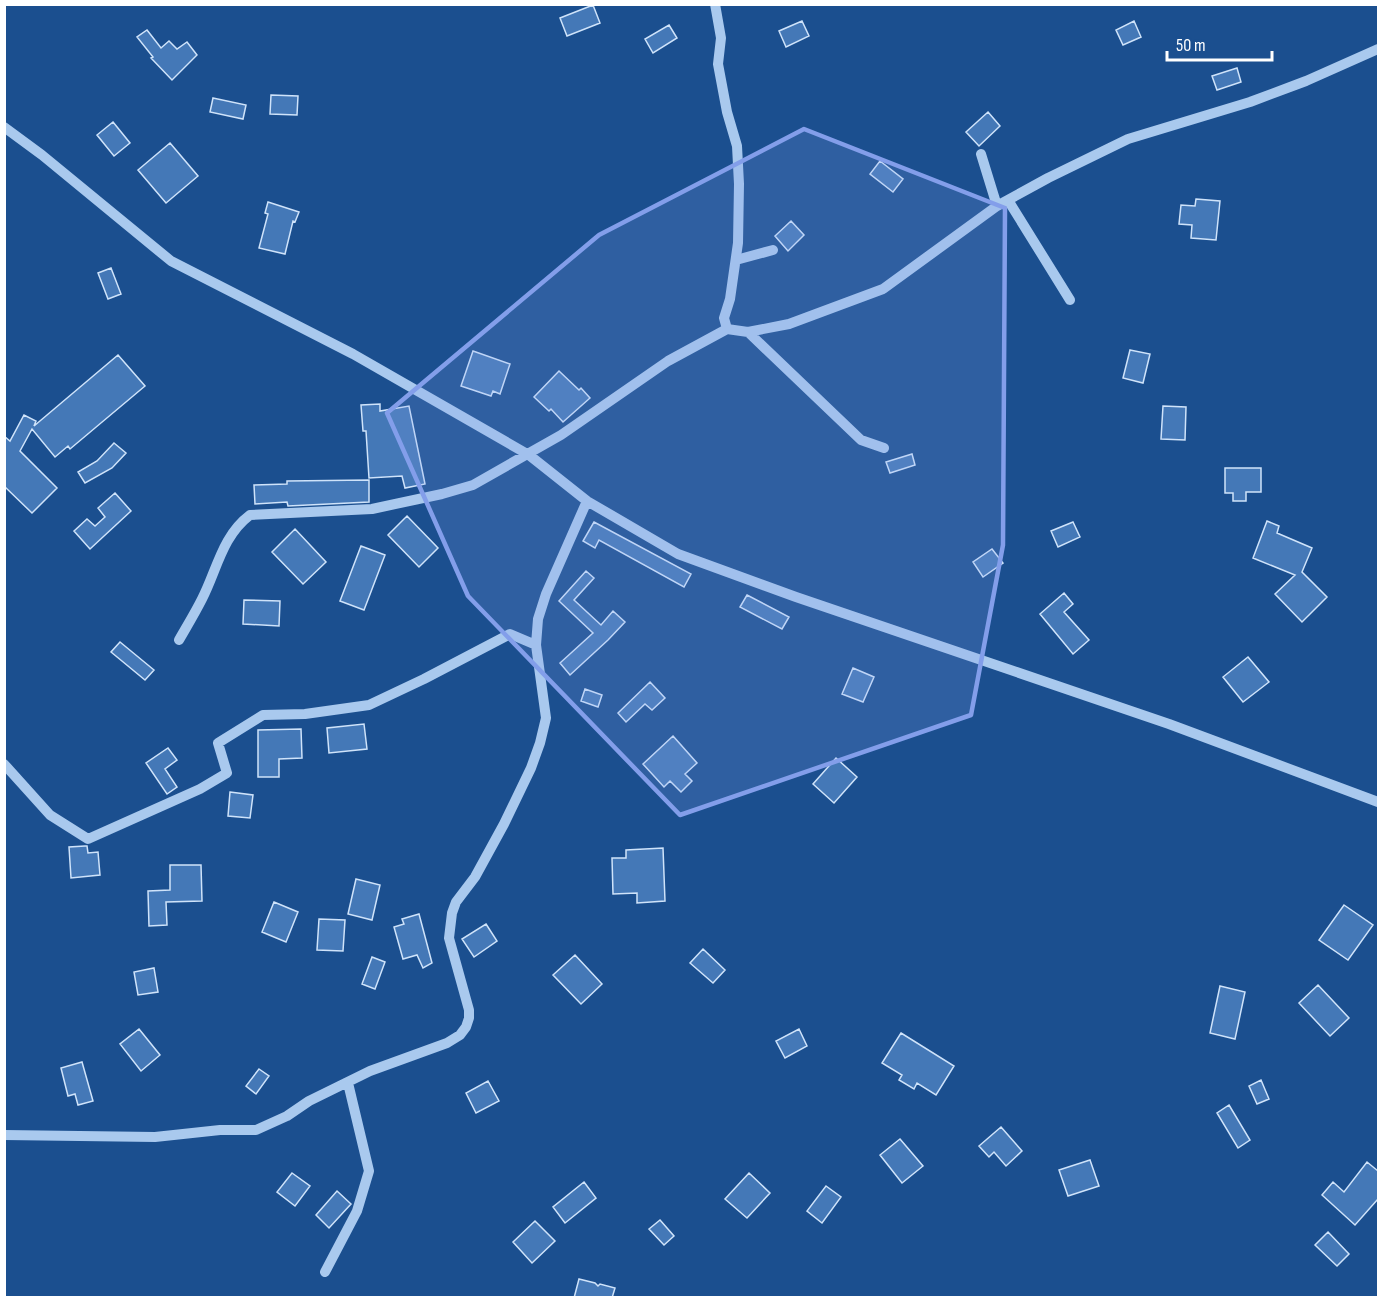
<svg xmlns="http://www.w3.org/2000/svg" width="1383" height="1302" font-family="'Sofia Sans Condensed',sans-serif">
<rect width="100%" height="100%" fill="#1b4f8f"/>
<path fill="#4478b7" stroke="#cfe3fa" stroke-width="1.5" d="M593 5 600 23 567 36 560 18Z
M802 21 809 36 786 47 779 31Z
M1134 21 1141 37 1123 45 1116 30Z
M669 25 677 38 653 53 645 39Z
M147 30 161 48 169 41 177 49 187 42 197 55 172 80 151 58 153 57 137 37Z
M1237 68 1241 82 1217 90 1212 76Z
M271 95 298 96 297 115 270 114Z
M213 98 246 105 243 119 210 112Z
M988 112 1000 126 979 146 966 132Z
M113 122 130 143 114 156 97 135Z
M170 143 198 176 166 203 138 170Z
M880 161 903 179 893 192 870 174Z
M1196 199 1220 201 1216 240 1191 238 1192 225 1179 224 1181 205 1195 206Z
M268 202 299 212 295 222 293 221 285 254 259 248 268 214 265 213Z
M791 221 804 235 788 251 775 236Z
M111 268 121 294 108 299 98 273Z
M1130 350 1150 354 1143 383 1123 378Z
M473 351 510 364 500 394 493 391 491 396 461 386Z
M118 355 145 386 70 449 68 446 55 457 32 429 20 451 57 488 32 513 4 486V436L10 441 24 415 36 421 34 426Z
M559 371 579 390 581 388 590 398 563 422 551 409 549 411 534 397Z
M380 404V411L409 406 425 484 405 488 402 476 369 478 366 431H363L361 405Z
M1163 406 1186 407 1185 440 1161 439Z
M114 443 126 453 112 468 85 483 78 472 97 461Z
M912 454 915 465 890 473 886 462Z
M1225 468H1261V492H1246V501H1233V493H1225Z
M369 480V502L288 506 287 502 255 504 254 485 287 484V481Z
M115 493 131 511 90 549 74 531 87 519 95 526 105 517 98 508Z
M407 516 438 548 419 567 388 535Z
M1267 521 1279 526 1277 533 1312 548 1302 572 1327 597 1302 622 1275 594 1295 575 1253 558Z
M594 522 691 574 684 587 599 540 595 548 583 541Z
M1073 522 1080 537 1058 547 1051 531Z
M295 529 326 562 303 584 272 552Z
M361 546 385 555 364 610 340 601Z
M992 549 1003 563 983 577 973 562Z
M586 571 594 578 574 600 601 625 613 611 625 622 608 640 570 675 560 663 593 633 559 601Z
M1064 593 1073 604 1064 612 1089 640 1073 654 1040 614Z
M747 595 789 617 782 629 740 607Z
M244 600 280 601 279 626 243 624Z
M120 642 154 670 145 680 111 652Z
M1248 657 1269 682 1243 702 1223 677Z
M853 668 874 677 863 702 842 694Z
M650 682 665 698 652 710 645 704 626 722 618 713Z
M585 689 602 695 598 707 581 701Z
M364 724 367 749 329 753 327 728Z
M301 729 302 758 279 759V777H258V730Z
M673 736 697 763 685 774 692 781 681 792 670 781 664 787 643 764Z
M168 748 177 760 165 769 177 787 167 794 146 763Z
M836 758 857 777 834 803 813 784Z
M230 792 253 795 250 818 228 816Z
M85 846H87L88 853 98 852 100 875 71 878 69 847Z
M663 848 665 901 637 903V893L613 894 612 858H626V850Z
M170 865H201L202 901 166 902 167 925 149 926 148 891 170 890Z
M356 879 380 885 372 920 348 914Z
M274 902 298 912 286 942 262 932Z
M1344 905 1373 925 1348 960 1319 940Z
M419 914 432 963 423 968 417 955 403 959 394 927 404 924 402 919Z
M319 919 345 920 343 951 317 950Z
M486 924 497 941 474 957 462 939Z
M703 949 725 970 713 983 690 963Z
M575 955 602 984 581 1004 553 975Z
M372 957 385 962 375 989 362 984Z
M154 968 158 992 138 995 134 972Z
M1318 985 1349 1018 1330 1036 1299 1003Z
M1220 986 1245 992 1235 1039 1210 1033Z
M139 1029 160 1055 141 1071 120 1044Z
M799 1029 807 1046 785 1058 776 1041Z
M901 1033 954 1066 936 1095 917 1083 914 1089 899 1080 902 1075 882 1063Z
M82 1062 93 1101 78 1105 75 1094 68 1096 61 1068Z
M259 1069 269 1076 256 1094 246 1086Z
M1261 1080 1269 1099 1257 1104 1249 1086Z
M488 1081 499 1101 476 1113 466 1093Z
M1229 1105 1250 1140 1238 1148 1217 1113Z
M1001 1127 1022 1151 1006 1166 994 1152 989 1157 979 1146Z
M900 1139 923 1166 902 1183 880 1155Z
M1090 1160 1099 1186 1068 1196 1059 1170Z
M1367 1162 1378 1171V1199L1355 1225 1322 1195 1333 1182 1344 1192Z
M292 1173 310 1186 295 1206 277 1192Z
M749 1173 770 1193 747 1218 725 1199Z
M584 1182 596 1198 565 1223 553 1207Z
M826 1186 841 1197 822 1223 807 1211Z
M337 1191 351 1204 329 1228 316 1215Z
M660 1220 674 1236 664 1245 649 1229Z
M535 1221 555 1241 532 1263 513 1242Z
M1328 1232 1349 1254 1337 1266 1315 1245Z
M579 1279 595 1283 598 1286 600 1284 615 1288 612 1298H574Z"/>
<g fill="none" stroke-linecap="round" stroke-linejoin="round">
<path stroke="#a9c9ee" stroke-width="10" d="M4 127 42 155 171 261 353 354 529 455 587 501 678 554 796 597 1169 724 1378 802
M981 154 997 206
M1008 200 1070 300
M736 260 773 250
M727 329 748 332 789 324 883 289 997 206 1048 178 1128 139 1250 102 1306 81 1378 49
M748 332 861 440 884 448
M179 640C187 626 195 613 202 599 217 570 222 536 250 515L372 509 442 494 473 485 561 435 668 361 727 329 724 318 730 299 738 243 739 184 737 146 727 112 718 64 721 38 715 4
M4 764 50 815 88 839 200 789 227 773 218 743 263 715 305 714 369 705 424 679 510 634 536 645
M4 1135 155 1137 220 1130H256L287 1116 309 1101 370 1071 447 1043 460 1035 466 1027 469 1018V1010L449 938 452 913 456 902 475 877 504 824 531 768 540 743 546 718 536 645 538 619 546 594 587 501
M325 1272 357 1211 369 1171 348 1083"/>
</g>
<path fill="#839eea" fill-opacity="0.2" stroke="#839eea" stroke-width="4.5" stroke-linejoin="round" d="M804 129 1005 208 1003 545 971 715 680 815 468 596 387 413 599 235Z"/>
<rect width="1383" height="1302" fill="none" stroke="#ffffff" stroke-width="12"/>
<path d="M1167 51v9h105v-9" fill="none" stroke="#ffffff" stroke-width="3"/>
<text x="1176" y="51" font-size="18" fill="#ffffff" stroke="#1b4f8f" stroke-width="4.5" paint-order="stroke">50 m</text>
</svg>
